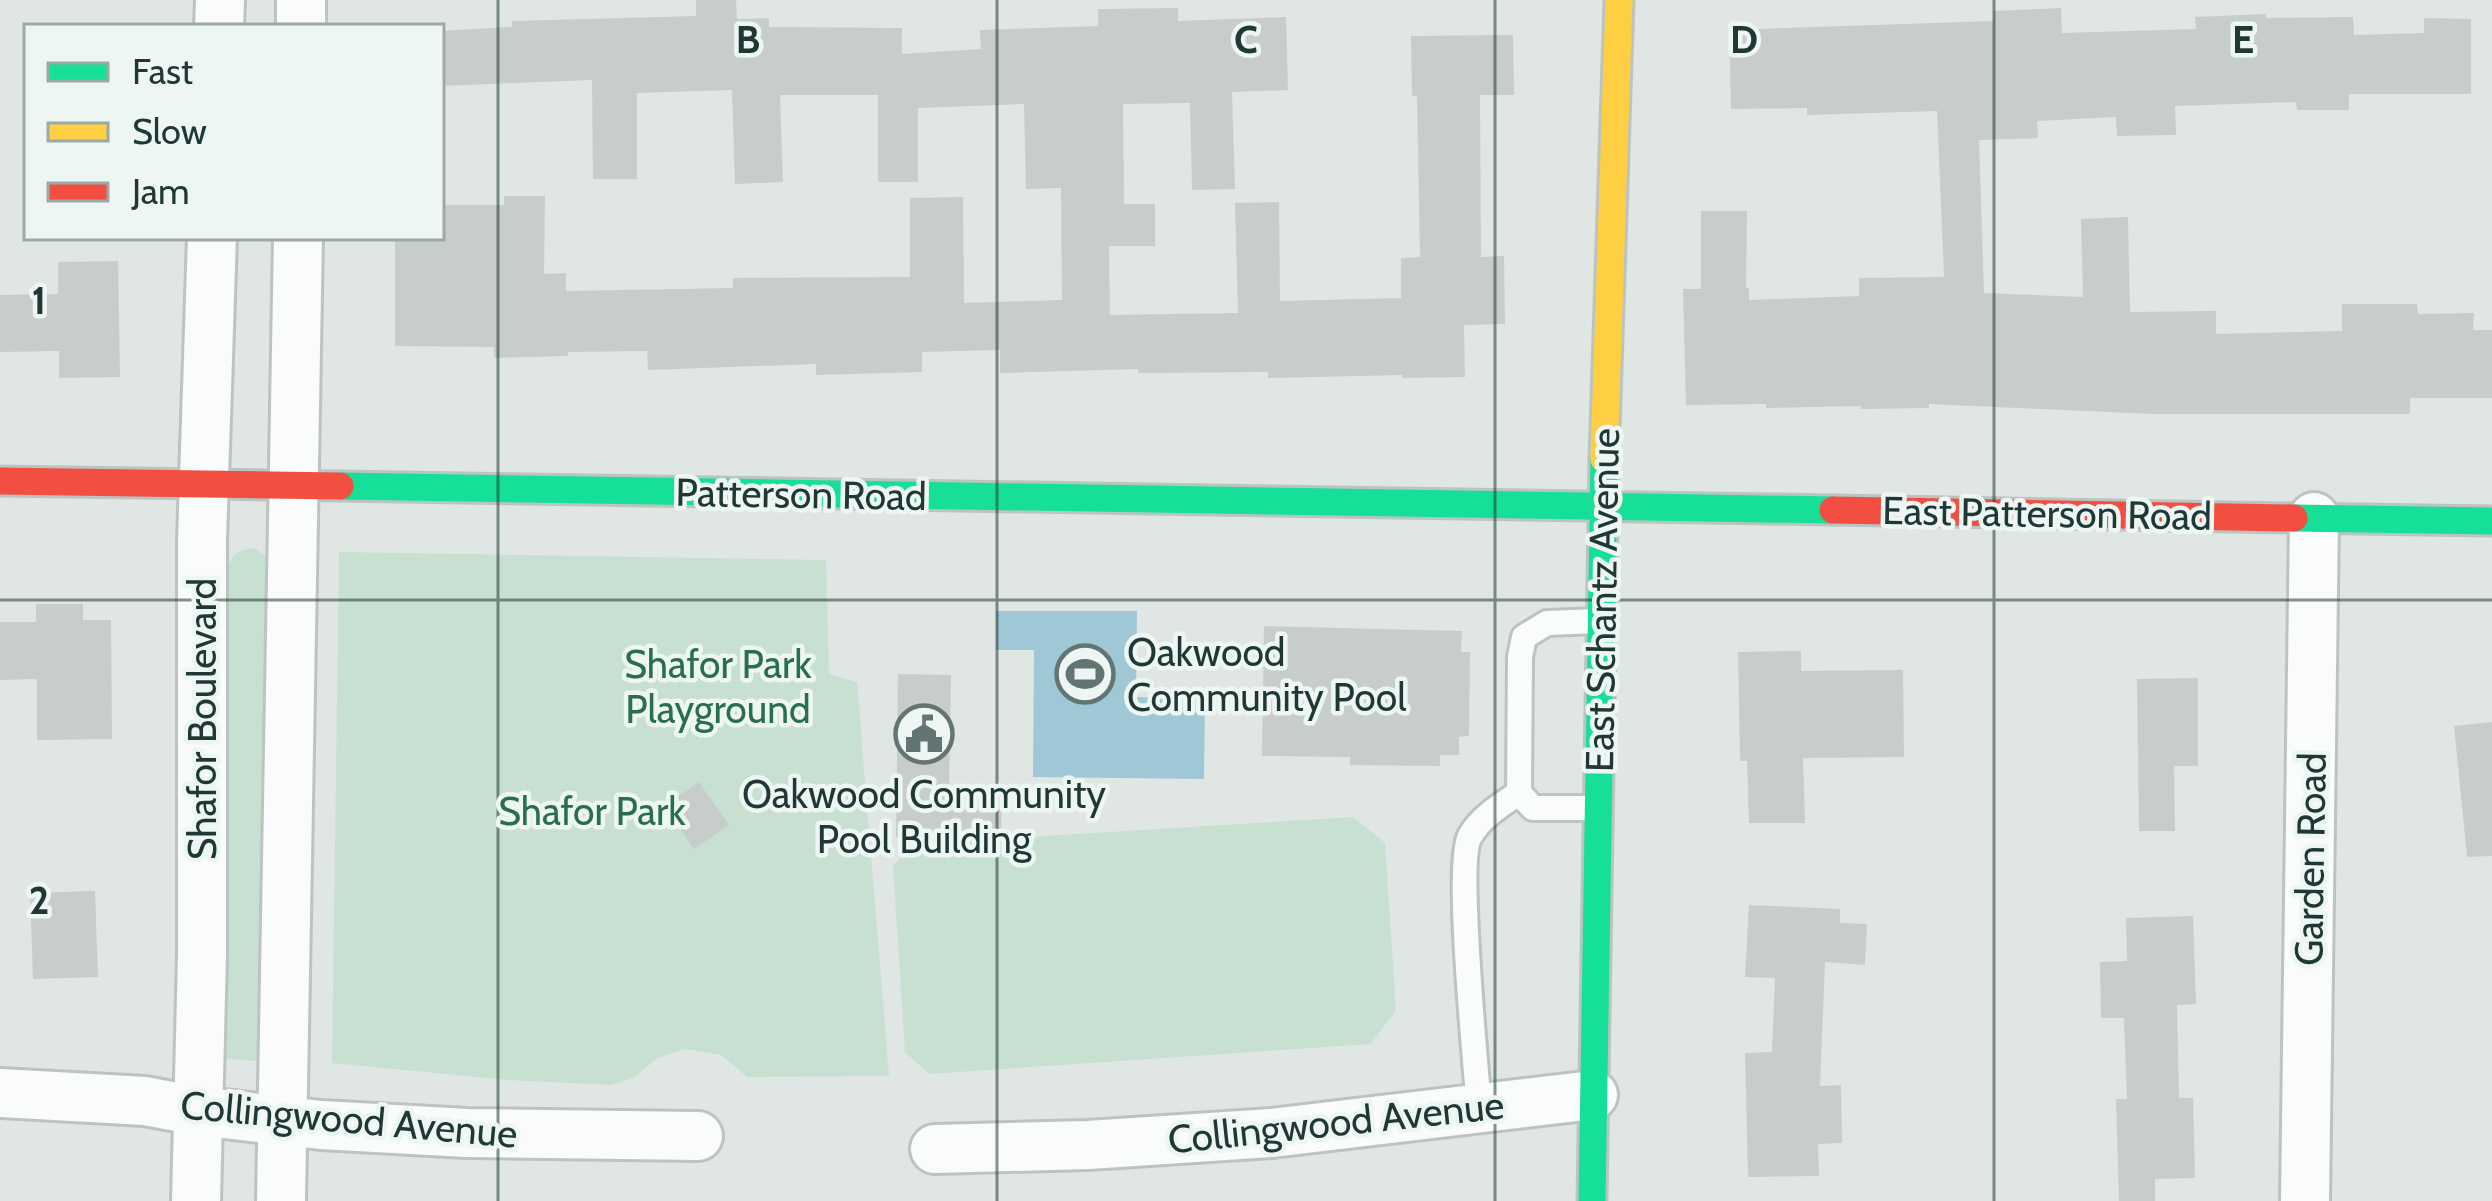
<svg xmlns="http://www.w3.org/2000/svg" width="2492" height="1201" font-family="Cabin,sans-serif">
<rect width="100%" height="100%" fill="#e0e6e4"/>
<path fill="#c8e0d2" d="M254 548 267 557 271 564 264 1062 220 1058 227 573C230 555 237 550 254 548Z
M339 552 826 560 829 674 857 682 889 1076 747 1077 721 1055 685 1049 658 1058 633 1078 611 1085 508 1080 332 1063Z
M1353 817 1385 843 1396 1010 1371 1044 929 1074 905 1052 893 866 914 844Z"/>
<path fill="#a0c7d5" d="M996 611H1137L1136 697 1205 699 1204 779 1033 777 1034 650H996Z"/>
<path fill="#c7cdcb" d="M696 0H736L737 19 769 18V27L902 28V54L981 49 980 30 1098 26V9L1178 8V21L1286 17 1288 90 1232 92 1235 189 1192 190 1190 103 1123 104 1124 204H1155V246H1109L1110 315 1238 313 1235 203 1279 202 1280 301 1401 298V258L1420 257 1417 96H1412L1411 36 1513 35 1514 95H1480L1481 257 1504 256 1505 324 1464 325 1465 377 1402 378V375L1268 378V372L1138 373V369L1000 373V350L922 352V372L816 375V364L648 370 647 351 568 352V356L494 358V347L395 346V237H441V205H504V196H545L544 274 566 273V291L733 288V278L910 277V198L963 197 964 303 1062 300 1061 188 1026 189 1024 104 918 108V182H878V95H780L783 182 735 184 732 90 637 93V179H593L592 80 441 86V31L512 27V21L696 16Z
M2061 8 2062 33 2196 29 2195 17 2266 14V18L2353 17 2354 35 2424 33V18L2471 19V94H2349V110H2297L2296 102 2175 106 2176 135 2117 136 2116 117 2037 121 2038 138 1979 140 1984 293 2083 297 2081 219 2128 217 2130 312 2216 311V334L2342 331V304H2417L2418 314 2474 313 2473 330H2492V398H2410V414H2153L1929 404V408L1861 409V406L1766 408V404L1686 405 1683 289H1701V211H1747L1746 288H1749V300L1859 296V278L1944 277 1937 111 1807 115V108L1731 109 1729 30 1993 21V11Z
M118 261 120 377 59 378V351L0 352V295L58 294V262Z
M36 604H83V620H111L112 739 37 740V679L0 680V622H36Z
M1264 626 1462 631 1461 652H1470L1469 736 1459 737V755H1440V766L1350 765V757L1262 756Z
M1801 651V671L1903 670 1904 757 1803 758 1805 823H1749L1747 761H1740L1738 652Z
M898 674 951 675 949 793 1002 794 1001 838 896 837Z
M2198 678V766H2174L2175 831H2139L2137 679Z
M2492 722V856L2467 857 2454 726Z
M699 782 729 825 694 849 664 806Z
M95 891 98 977 33 979 30 893Z
M1749 905 1840 909V923L1867 924 1865 965 1825 962 1820 1086 1841 1085 1842 1143 1818 1144 1819 1176 1748 1177 1745 1053 1772 1052 1775 978 1745 977Z
M2193 916 2196 1004 2177 1005 2179 1098H2193L2195 1178 2155 1179V1201H2119L2116 1099H2127L2124 1018H2101L2100 962 2127 961 2126 918Z"/>
<g fill="none" stroke-linecap="round" stroke-linejoin="round">
<defs>
<path id="lane" d="M1597 808H1533L1519 793 1520 657 1524 637 1547 623 1598 621
M1479 1109C1476 1065 1455 861 1470 836 1481 817 1501 805 1519 793"/>
<path id="street" d="M219 27 220 0
M301 27V0
M0 1093 145 1101 198 1111 321 1125 467 1133 698 1136
M935 1149 1088 1145 1272 1133 1593 1095
M196 1201 202 955V540L212 237
M281 1201 298 237
M2305 1201 2314 517"/>
<path id="fast" d="M340 486 1833 510
M2294 518 2492 521
M1592 1201 1604 459"/>
<path id="slow" d="M1604 459 1619 0"/>
<path id="jam" d="M0 481 340 486
M1833 510 2294 518"/>
</defs>
<use href="#lane" stroke="#bdc3c1" stroke-width="30"/>
<use href="#street" stroke="#bdc3c1" stroke-width="54"/>
<use href="#fast" stroke="#bcc4c2" stroke-width="33"/>
<use href="#slow" stroke="#bcc4c2" stroke-width="33"/>
<use href="#jam" stroke="#bcc4c2" stroke-width="33"/>
<use href="#lane" stroke="#fafbfb" stroke-width="24"/>
<use href="#street" stroke="#fafbfb" stroke-width="48"/>
<use href="#fast" stroke="#16e098" stroke-width="27"/>
<use href="#slow" stroke="#ffcf43" stroke-width="27"/>
<use href="#jam" stroke="#f24e42" stroke-width="27"/>
</g>
<path fill="none" stroke="#1f3835" stroke-width="3" stroke-opacity="0.55" d="M498 0V1201M997 0V1201M1495 0V1201M1994 0V1201M0 600H2492"/>
<defs>
<symbol id="stadium-ring" viewBox="-11 -11 22 22"><circle r="9.5" fill="#edf6f3" stroke="#637572" stroke-width="1.5"/><path d="M0-5a6.5 5 0 1 0 0 10a6.5 5 0 1 0 0-10ZM-3.5-1.8h7v3.6h-7Z" fill="#637572"/></symbol>
<symbol id="civic-ring" viewBox="-11 -11 22 22"><circle r="9.5" fill="#edf6f3" stroke="#637572" stroke-width="1.5"/><path d="M-.6-6.5H3V-4.5H.6V-3L4-1V1h2V6H-6V1h2V-1L-.6-3ZM-1.2 2.5V6h2.4V2.5Z" fill="#637572"/></symbol>
</defs>
<g fill-rule="evenodd">
<use href="#stadium-ring" x="1052" y="641" width="66" height="66"/>
<use href="#civic-ring" x="891" y="701" width="66" height="66"/>
</g>
<g text-anchor="middle" stroke-width="9" stroke-linejoin="round" paint-order="stroke">
<g font-size="39" fill="#1f3835" stroke="#edf6f3">
<text transform="translate(801 494) rotate(1)" y="14">Patterson Road</text>
<text transform="translate(2047 513) rotate(1)" y="14">East Patterson Road</text>
<text transform="translate(1602 600) rotate(-89)" y="14">East Schantz Avenue</text>
<text transform="translate(202 719) rotate(-90)" y="14">Shafor Boulevard</text>
<text transform="translate(2310 859) rotate(-89)" y="14">Garden Road</text>
<text transform="translate(349 1119) rotate(5)" y="14">Collingwood Avenue</text>
<text transform="translate(1336 1122) rotate(-6)" y="14">Collingwood Avenue</text>
</g>
<g font-size="39" fill="#1f3835" stroke="#edf6f3" text-anchor="start">
<text x="1127" y="666">Oakwood<tspan x="1127" dy="45">Community Pool</tspan></text>
<text x="924" y="808" text-anchor="middle">Oakwood Community<tspan x="924" dy="45">Pool Building</tspan></text>
</g>
<g font-size="39" fill="#296f4d" stroke="#edf6f3">
<text x="718" y="678">Shafor Park<tspan x="718" dy="45">Playground</tspan></text>
<text x="592" y="825">Shafor Park</text>
</g>
</g>
<g font-size="39" text-anchor="middle" font-weight="bold" fill="#1f3835" stroke="#edf6f3" stroke-width="9" stroke-linejoin="round" paint-order="stroke">
<text x="748" y="53">B</text>
<text x="1246" y="53">C</text>
<text x="1744" y="53">D</text>
<text x="2243" y="53">E</text>
<text x="39" y="314">1</text>
<text x="39" y="914">2</text>
</g>
<rect x="24" y="24" width="420" height="216" fill="#edf6f3" stroke="#9baaa7" stroke-width="3"/>
<rect x="48" y="63" width="60" height="18" fill="#16e098" stroke="#9baaa7" stroke-width="3"/>
<text x="132" y="84" font-size="36" fill="#1f3835">Fast</text>
<rect x="48" y="123" width="60" height="18" fill="#ffcf43" stroke="#9baaa7" stroke-width="3"/>
<text x="132" y="144" font-size="36" fill="#1f3835">Slow</text>
<rect x="48" y="183" width="60" height="18" fill="#f24e42" stroke="#9baaa7" stroke-width="3"/>
<text x="132" y="204" font-size="36" fill="#1f3835">Jam</text>
</svg>
